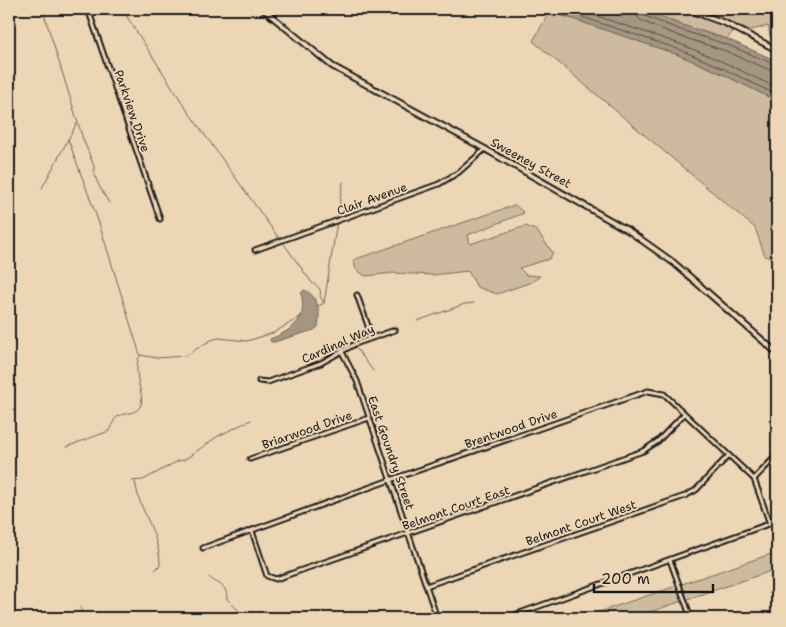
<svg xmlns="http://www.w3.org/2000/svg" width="786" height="627" font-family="'Shantell Sans',sans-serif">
<rect width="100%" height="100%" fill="#ecd6b5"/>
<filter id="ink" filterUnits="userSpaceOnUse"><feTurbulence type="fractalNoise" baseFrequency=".02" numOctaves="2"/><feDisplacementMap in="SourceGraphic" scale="10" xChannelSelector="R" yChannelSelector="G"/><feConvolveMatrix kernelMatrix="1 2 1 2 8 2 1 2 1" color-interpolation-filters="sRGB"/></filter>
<g filter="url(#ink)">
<path fill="#cebb9f" stroke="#756c5e" d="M641 9H767L777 19V41L770 36 768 26 751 30 738 25 727 39 682 25Z
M550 11 676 54 714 70 777 101V259L765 256 755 228 533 41Z
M515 205 524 213 468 235 470 244 526 226 537 231 553 253 549 259 519 268 526 275 540 276 532 282 497 294 477 287 468 271 433 275 394 273 365 276 356 269 353 260Z
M777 552V569L632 618H581Z"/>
<path fill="#a59681" stroke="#6e6559" d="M543 9H641L682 25 727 39 777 61V101L714 70 676 54Z
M304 290C318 295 321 313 318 327L314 330 274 342H271L270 339C293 330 308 320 301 293Z"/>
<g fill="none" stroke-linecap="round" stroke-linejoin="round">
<path stroke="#534d44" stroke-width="1" d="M558 9 678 49 716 65 777 95
M576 9 680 44 719 60 777 88
M635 9 637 17 642 21 679 36 723 50 772 71H777
M641 9 642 13 645 16 681 30 725 44 777 65"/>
<path stroke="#6e6559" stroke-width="1" d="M41 9 44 14 83 139 94 166C93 179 103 192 109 203
M122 9 187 110 278 237
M42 188 77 123
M337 218 343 182
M284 244 312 283C318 286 322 289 320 296L324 303 337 222
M316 307 324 303
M417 321 465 304 474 303
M357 349 373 371
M140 355 157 358 185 356 211 340 219 338 247 341 273 333 302 316
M66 447 109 431C112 426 113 420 117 417 124 412 137 415 141 405 145 395 131 372 140 355L99 223 68 139
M131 481 143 480 178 461 184 460 218 436 251 420
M135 482C137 491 139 501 143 509 151 527 160 545 160 565L155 570
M209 577C217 585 227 583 227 599L238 610 240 618
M80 607 84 618"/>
<defs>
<path id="minor" d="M88 9 160 219
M255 250 439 184 459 172 485 149
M357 295 372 337
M342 352 357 381 437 618
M259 381 268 382 276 379 321 363 355 344 395 330
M250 459 369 418
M754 479 777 455
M252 531 267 576 276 579 643 451 658 441 684 414
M203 548 390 480 648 391 664 394 754 479 770 524
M670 560 691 618
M426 586 685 496 696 490 729 455
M506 618 777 521
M773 618 777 617"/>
<path id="tertiary" d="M263 9 332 66 485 149 629 231 674 263 777 353
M686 9 725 23 777 50"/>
</defs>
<use href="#minor" stroke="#1c1c1c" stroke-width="7"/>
<use href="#tertiary" stroke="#1c1c1c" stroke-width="8"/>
<use href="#minor" stroke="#ecd6b5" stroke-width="3"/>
<use href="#tertiary" stroke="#ecd6b5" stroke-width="4"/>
</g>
</g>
<g text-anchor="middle" stroke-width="4" stroke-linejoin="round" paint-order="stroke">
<g font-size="12" fill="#1c1c1c" stroke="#ecd6b5">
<text transform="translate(132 111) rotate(71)" y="4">Parkview Drive</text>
<text transform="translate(531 163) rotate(29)" y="4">Sweeney Street</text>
<text transform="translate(372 199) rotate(-20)" y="4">Clair Avenue</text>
<text transform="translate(338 344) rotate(-24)" y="4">Cardinal Way</text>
<text transform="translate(511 429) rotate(-19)" y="4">Brentwood Drive</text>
<text transform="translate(307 430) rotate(-19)" y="4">Briarwood Drive</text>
<text transform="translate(391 453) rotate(71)" y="4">East Goundry Street</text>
<text transform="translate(456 508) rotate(-19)" y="4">Belmont Court East</text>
<text transform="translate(581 523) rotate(-19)" y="4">Belmont Court West</text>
</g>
</g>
<rect width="786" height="627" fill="none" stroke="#ecd6b5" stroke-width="30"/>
<rect x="15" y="15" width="756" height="597" fill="none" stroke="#1c1c1c" stroke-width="2" filter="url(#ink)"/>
<path d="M594 584v8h119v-8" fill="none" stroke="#1c1c1c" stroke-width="2.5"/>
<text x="601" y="584" font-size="15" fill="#1c1c1c" stroke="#ecd6b5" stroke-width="4" paint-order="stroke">200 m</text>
</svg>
